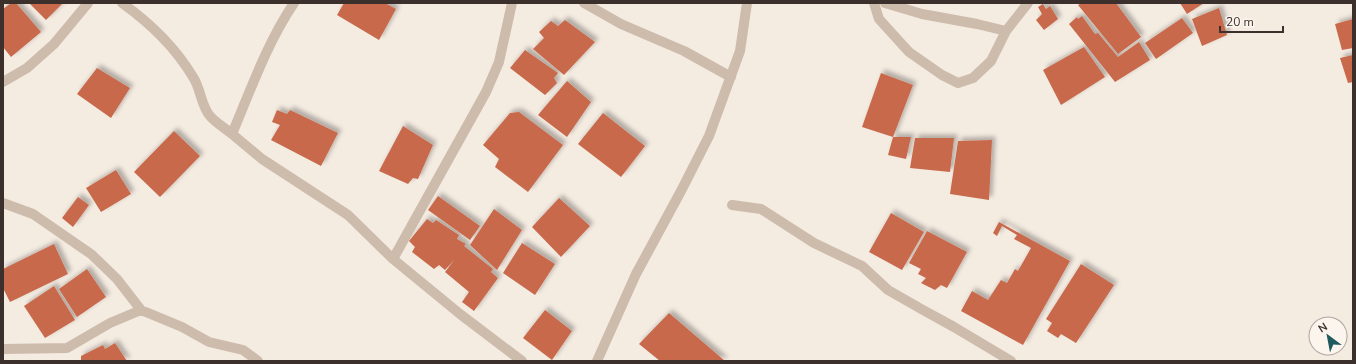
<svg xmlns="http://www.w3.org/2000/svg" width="1356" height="364" font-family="'Nunito Sans',sans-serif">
<defs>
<filter id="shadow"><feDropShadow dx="3.5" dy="-3.5" stdDeviation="2" flood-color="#0004"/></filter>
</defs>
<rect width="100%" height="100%" fill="#f4ebe1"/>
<path fill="#c8694b" filter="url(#shadow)" d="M11 3H16L41 32 11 57 3 47V9Z
M29 3H63L46 20Z
M344 3H385L396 9 379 40 337 15Z
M1082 3H1116L1141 37 1118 54 1078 5Z
M1180 3H1204L1187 14Z
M1043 4 1046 9 1050 6 1058 19 1044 30 1036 20 1042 14 1038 7Z
M1219 8 1227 35 1202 46 1192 19Z
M1082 16 1095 34 1098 33 1118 57 1139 42 1150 60 1115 82 1069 24 1077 17 1078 19Z
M1182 18 1193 33 1156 59 1145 43Z
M1353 19V48L1342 50 1335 24Z
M565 20 595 42 564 75 533 49 544 38 539 32 551 21 558 26Z
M1084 47 1105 77 1061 105 1043 70Z
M525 50 558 73 554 78 557 83 545 95 510 68Z
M1353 55V82L1348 83 1340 58Z
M97 68 130 88 111 118 77 94Z
M881 73 913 85 893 137 862 127Z
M567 81 591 102 567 137 538 115Z
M277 110 287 114 290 110 338 133 321 166 271 140 280 125 272 122Z
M519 112 563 145 528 192 495 167 499 159 483 145 510 113Z
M603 113 645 146 621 177 578 144Z
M403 126 433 145 418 179 413 178 408 184 379 171Z
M174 131 200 156 160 197 134 172Z
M893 137H911L906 159 888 155Z
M915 138H954L950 172 910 168Z
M992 140 989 200 950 194 958 141Z
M116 170 131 194 101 212 86 188Z
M438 196 480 226 470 240 428 210Z
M78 197 89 205 73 227 62 218Z
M559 198 590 226 561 257 532 227Z
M494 209 522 230 497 270 470 245Z
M891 213 924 232 902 270 869 252Z
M427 219 433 223 436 220 459 235 457 239 466 244 464 246 493 269 491 272 498 278 474 311 462 302 469 292 445 272 455 259 445 270 439 265 434 269 412 252 415 247 409 241Z
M999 222 1070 261 1023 345 961 311 972 291 988 300 1001 280 1007 283 1015 269 1018 271 1031 248 1014 239 1017 235 1002 226 997 236 993 233Z
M927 231 967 252 947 288 941 285 935 290 921 283 926 278 918 274 921 269 909 263Z
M522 243 555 264 535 295 503 273Z
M54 244 68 274 10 302 3 288V269Z
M1081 264 1114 285 1076 343 1061 334 1058 338 1047 331 1052 323 1046 319Z
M87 269 106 297 77 317 59 289Z
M54 286 75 320 45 338 24 306Z
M545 310 572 331 552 360 523 338Z
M669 313 725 361H660L639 344Z
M115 343 127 361H79L81 360V356L103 345 105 349Z"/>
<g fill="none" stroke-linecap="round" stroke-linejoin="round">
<path stroke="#cdbbac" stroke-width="10" d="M122 3C150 23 175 47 193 77 201 89 201 106 210 116 216 123 225 128 232 134
M294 3C267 43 251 89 232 134L262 159 348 215 393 259 460 314 522 361
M584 3 621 24 684 51 731 77
M874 3 879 19 909 52 942 75 958 83 973 78 991 61 1006 31
M885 3 922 14 977 24 1006 31 1028 3
M3 82 27 68 54 44 88 3
M3 203 33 214 91 254 117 279 141 310
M732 205 761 209 814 243 862 266 888 290 923 310 954 327 1011 361
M393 259 486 92 499 62 512 3
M3 349 67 348 110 323 141 310 182 327 209 342 243 350 258 361
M597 361 636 274 681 191 709 136 740 51 747 3"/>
</g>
<rect width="1356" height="364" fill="none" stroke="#3b302b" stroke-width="8"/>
<g transform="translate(1328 336) rotate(328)"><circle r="19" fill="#fbf5ee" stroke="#aea6a0"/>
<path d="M0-3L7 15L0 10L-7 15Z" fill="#1f5a5e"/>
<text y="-6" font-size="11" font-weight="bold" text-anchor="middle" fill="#3b302b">N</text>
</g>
<path d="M1220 26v6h63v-6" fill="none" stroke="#3b302b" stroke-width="2"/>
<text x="1226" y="26" font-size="12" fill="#3b302b" stroke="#fbf5ee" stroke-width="3" paint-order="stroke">20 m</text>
</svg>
